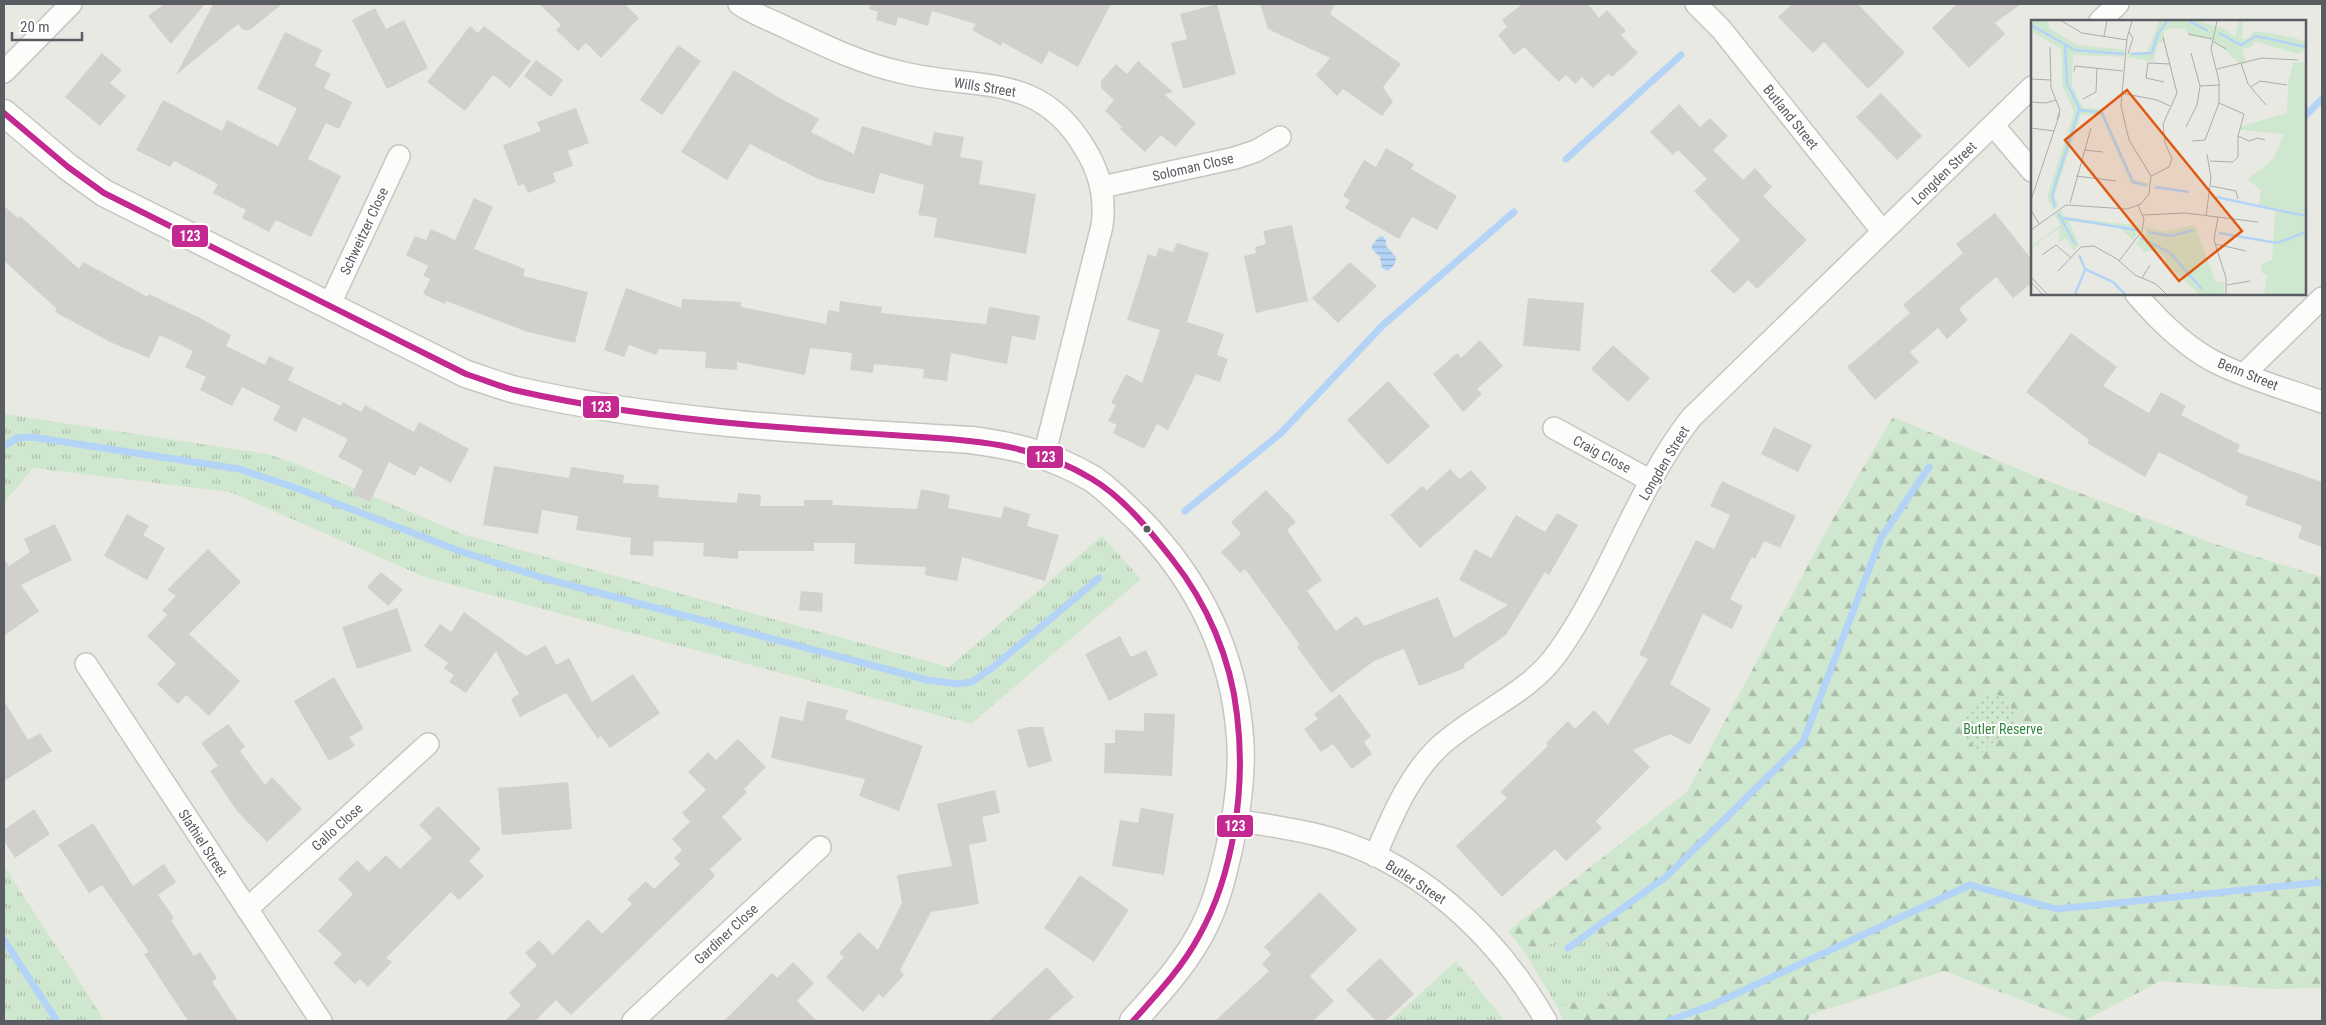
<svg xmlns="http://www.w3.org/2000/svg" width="2326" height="1025" font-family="'Roboto Condensed',sans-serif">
<defs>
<pattern id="grass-tufts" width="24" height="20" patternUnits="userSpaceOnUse" patternTransform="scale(1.25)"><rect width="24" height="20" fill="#d0e7cf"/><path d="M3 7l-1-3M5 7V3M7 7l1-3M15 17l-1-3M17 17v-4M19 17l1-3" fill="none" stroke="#acbeab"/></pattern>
<pattern id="forest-firs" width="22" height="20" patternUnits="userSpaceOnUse" patternTransform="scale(1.25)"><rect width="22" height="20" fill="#d0e7cf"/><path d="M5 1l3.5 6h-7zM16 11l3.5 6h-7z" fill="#acbeab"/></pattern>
<pattern id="park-dots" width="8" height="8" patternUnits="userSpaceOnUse" patternTransform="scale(1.25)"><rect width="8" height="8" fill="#d0e7cf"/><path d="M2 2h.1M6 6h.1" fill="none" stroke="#acbeab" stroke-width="1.8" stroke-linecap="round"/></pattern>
<pattern id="water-rules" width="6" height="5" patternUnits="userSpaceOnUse" patternTransform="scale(1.25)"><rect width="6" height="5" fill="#b4d4f7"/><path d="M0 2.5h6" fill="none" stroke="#95afcb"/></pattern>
</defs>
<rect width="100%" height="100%" fill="#e9e9e3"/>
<path fill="url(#grass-tufts)" d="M4 414 268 454 297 464 462 534 949 667 1102 536 1141 579 971 724 427 578 230 492 33 468 4 503Z
M4 866 105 1021H4Z
M1575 932 1605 935C1619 963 1619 976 1607 1005L1583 999 1558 1008 1525 953 1549 945Z
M1456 961 1505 1021H1390Z"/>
<path fill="url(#forest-firs)" d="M1893 417 2035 476 2212 543 2322 577V988L2270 989 2161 981 2083 1021H2077L1944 971 1810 1015 1807 1021H1564L1558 1008 1583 999 1607 1005C1619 976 1619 963 1605 935L1575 932 1548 945 1525 953 1508 931 1687 792 1830 524Z"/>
<path fill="url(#park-dots)" d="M1987 693 2007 697 2017 722 1981 753 1966 738 1964 720Z"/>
<path fill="url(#water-rules)" d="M1383 236 1386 241V246L1396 257 1395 264 1388 271 1382 268 1380 257 1372 249V245L1379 237Z"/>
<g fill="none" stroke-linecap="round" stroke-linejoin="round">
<path stroke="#b4d4f7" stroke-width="7" d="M2305 116 2322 99
M1566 159 1681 55
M4 446 17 438 32 437 239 469 299 489 462 552 543 578 927 680 957 684 972 682 992 668 1099 578
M1185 511 1280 434 1383 325 1514 212
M4 940 57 1021
M1568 948 1667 876 1803 742 1881 538 1929 467
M1668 1021 1712 1005 1970 885 2057 909 2322 882"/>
</g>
<path fill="#d1d0cd" d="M164 4H205L171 44 148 16Z
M213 4H282L250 30H243L238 24 176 75Z
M539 4H625L639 18 601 58 586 43 578 51 556 30 561 25Z
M870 4H1111L1078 67 1049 51 1042 64 1002 42 1001 46 972 30 976 24 932 11 928 26 898 17 896 26 876 20 878 12 869 9Z
M1217 4 1236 74 1183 89 1171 43 1187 39 1180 14Z
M1260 4H1335L1330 14 1401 64 1383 87 1393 102 1382 116 1343 89 1337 96 1316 75 1330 58 1268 29Z
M1522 4H1588L1599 18 1607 10 1626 31 1621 35 1638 53 1612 77 1608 74 1593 88 1582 77 1575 84 1566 75 1559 82 1524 47 1514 55 1498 35 1507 27 1502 20Z
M1792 4H1858L1905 53 1868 89 1824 42 1813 53 1778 17Z
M1957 4H2021L1995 23 2005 34 1969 68 1932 28Z
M375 8 386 29 404 20 428 68 387 89 352 20Z
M470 26 478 33 484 26 531 61 510 88 493 75 465 111 427 82Z
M285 32 322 50 315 66 331 74 324 88 352 102 339 129 326 123 308 159 341 176 311 237 276 220 269 232 242 218 246 210 213 193 218 184 174 161 170 167 136 150 163 100 222 131 227 120 278 146 297 108 257 89Z
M678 45 701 61 662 115 640 100Z
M102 53 122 70 110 83 126 96 100 126 65 97Z
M536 60 563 80 551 97 524 76Z
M1138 61 1173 92 1164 94 1196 123 1175 147 1161 135 1145 152 1120 129 1122 127 1105 111 1114 100 1101 88V81L1116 64 1127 74Z
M734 70 776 96 819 119 811 132 854 154 862 126 931 146 934 132 964 137 960 157 983 161 979 184 1036 194 1026 254 934 237 937 218 918 215 924 185 880 173 874 194 818 179 750 144 727 180 681 152Z
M1881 93 1922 136 1897 160 1856 117Z
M1679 104 1700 127 1710 118 1728 136 1713 150 1743 180 1755 168 1772 187 1763 196 1807 240 1757 289 1748 280 1734 294 1710 271 1740 240 1694 191 1707 179 1678 150 1673 155 1650 132Z
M576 108 589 143 568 151 573 166 553 173 556 182 528 193 524 184 518 186 503 145 541 131 537 122Z
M1386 148 1414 164 1411 169 1457 196 1437 230 1412 217 1399 239 1345 208 1350 200 1343 196 1364 160 1376 167Z
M474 198 493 207 474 249 525 269 523 276 588 292 575 343 528 332 446 301 445 304 423 294 430 279 423 276 428 266 406 255 415 236 426 240 431 229 455 240Z
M4 206 18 218 20 216 79 269 83 262 148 297 149 294 198 317 231 335 226 346 265 365 269 356 294 368 288 380 341 406 343 402 361 412 365 405 414 432 419 422 469 449 451 483 420 466 415 476 389 462 370 502 352 494 363 470 338 457 348 439 303 417 296 432 273 420 280 406 242 387 232 406 200 390 206 377 185 367 193 351 160 335 149 358 110 342 55 312 57 309 4 261Z
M1995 213 2032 260V283L2013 298 1996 277 1959 309 1968 320 1947 339 1938 328 1910 352 1919 362 1875 400 1847 367 1910 313 1903 305 1963 253 1956 244Z
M1292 225 1308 301 1256 313 1244 256 1256 253 1255 247 1266 244 1263 231Z
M1177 243 1209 253 1187 322 1224 334 1217 355 1228 359 1220 382 1196 374 1168 430 1157 424 1144 449 1113 433 1117 425 1108 421 1116 405 1111 403 1126 374 1142 383 1160 330 1127 320 1148 254 1156 257 1159 248 1173 252Z
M1350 262 1377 286 1338 323 1312 298Z
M626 288 681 308 682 299 741 302V307L826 324 828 310 839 312 840 301 882 307 881 313 986 324 989 307 1040 316 1035 340 1012 336 1007 364 951 353 947 381 923 378 924 369 874 364 873 373 850 370 852 353 810 348 805 375 737 362V370L705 368 706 352 659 349 656 355 629 345 624 357 604 350Z
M1528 298 1584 303 1580 351 1523 346Z
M2071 333 2117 367 2103 386 2149 413 2161 392 2186 406 2181 415 2240 445 2237 452 2322 482V547L2298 538 2302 526 2245 505 2248 497 2159 452 2145 477 2087 443 2089 440 2026 392Z
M1480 340 1503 366 1477 389 1482 394 1463 412 1433 374 1457 353 1461 358Z
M1613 345 1650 378 1628 402 1591 369Z
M1388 381 1430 426 1388 465 1347 420Z
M1774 427 1812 445 1798 472 1761 454Z
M494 466 569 478 571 467 624 475 623 483 659 485 658 497 665 498 737 503 738 493 761 495 760 506H804V500H833L832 505 917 509 921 489 950 495 948 508 1001 518 1004 506 1030 514 1027 526 1059 535 1045 581 962 557 957 581 925 575 926 567 854 564 855 543H814V551H738V559L703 556 704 543 654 541 653 556 630 555 631 538 576 530 578 516 542 510 538 534 483 525Z
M1450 469 1460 479 1471 470 1487 488 1420 548 1390 515 1422 486 1427 490Z
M1722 481 1796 516 1780 548 1764 541 1755 559 1752 557 1730 599 1743 606 1732 629 1703 614 1670 684 1711 709 1690 745 1670 734 1633 750 1650 767 1596 821 1602 828 1566 861 1555 849 1502 897 1456 846 1507 798 1500 792 1548 746 1546 743 1568 721 1575 729 1594 710 1608 725 1648 659 1639 655 1696 540 1714 549 1730 515 1710 506Z
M1266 490 1296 522 1287 530 1322 580 1307 591 1336 631 1357 616 1364 626 1438 597 1454 638 1508 605 1459 580 1475 549 1491 558 1516 515 1545 532 1557 513 1578 525 1549 575 1545 572 1506 635 1464 664 1465 668 1419 686 1404 649 1374 661 1331 693 1297 647 1300 645 1245 569 1240 573 1221 552 1241 534 1231 522Z
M127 514 149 526 143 535 165 548 147 580 104 556Z
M55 524 72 560 21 585 39 611 4 636V559L9 566 30 552 24 539Z
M208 549 241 582 189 634 240 681 209 716 186 695 178 704 157 684 176 664 147 636 167 615 162 610 176 596 167 590Z
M381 572 403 590 388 606 367 587Z
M801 591 823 593 822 612 799 610Z
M397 608 412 651 357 669 342 627Z
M464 612 526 656 546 645 556 665 569 658 592 702 633 674 660 713 610 748 601 736 598 739 566 693 520 717 511 699 519 694 496 651 466 693 449 682 454 675 444 668 448 663 424 646 440 624 451 632Z
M1120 636 1131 657 1146 650 1158 675 1109 701 1085 654Z
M334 677 364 729 349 737 355 746 329 761 294 701Z
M1340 694 1371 736 1364 742 1372 754 1352 769 1333 744 1321 752 1304 729 1318 719 1314 714Z
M4 701 28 740 40 733 52 751 4 781Z
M807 701 848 710 845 719 923 746 899 811 859 796 865 779 771 758 780 716 803 721Z
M1144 713 1175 714 1172 776 1104 773 1105 743H1115V730L1144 731Z
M228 724 245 747 240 751 265 785 272 777 302 809 267 842 237 811 210 771 218 766 201 743Z
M1028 727H1043L1052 761 1028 768 1017 730Z
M738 739 766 767 744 789 747 792 722 817 742 839 710 869 715 876 571 1015 556 1000 535 1021H505L521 1005 509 993 537 965 525 953 539 940 553 955 588 919 602 934 632 904 627 899 646 881 654 889 680 864 674 858 682 850 672 839 690 822 682 813 706 790 688 772 708 752 716 760Z
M568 782 572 829 502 835 498 788Z
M995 790 1000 813 982 817 987 841 969 845 979 904 931 912 900 970 904 975 883 998 879 994 863 1012 826 977 844 957 839 953 859 932 878 950 902 903 897 875 952 866 937 804Z
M438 806 481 849 469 861 484 876 459 900 451 892 386 958 392 962 368 987 360 979 355 984 333 963 342 954 318 931 353 894 338 879 357 860 369 872 386 855 400 869 432 838 419 825Z
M1141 808 1174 814 1164 875 1112 866 1120 820 1138 823Z
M34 809 50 834 15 858 4 841V830Z
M93 823 133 886 164 864 176 882 158 895 174 918 171 920 194 956 200 952 217 978 212 982 238 1021H188L144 954 149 952 102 885 89 893 58 845Z
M1080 875 1129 910 1094 962 1044 928Z
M1320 892 1357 930 1310 976 1334 1001 1313 1021H1215L1269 971 1262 964 1271 954 1264 947Z
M1380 958 1414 994 1385 1021H1376L1346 990Z
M793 962 814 983 797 1001 817 1021H724L772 973 777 978Z
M1047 967 1074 997 1047 1021H989Z"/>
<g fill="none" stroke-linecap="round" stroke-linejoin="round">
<defs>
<path id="minor" d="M739 4C753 14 771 20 787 28 823 45 860 63 900 72 974 91 1038 70 1084 147 1100 172 1106 197 1102 226L1044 456
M1696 4 1721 29 1883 232
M2100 21 2118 4
M4 72 71 4
M1993 125 2032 171
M1102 187 1235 158 1256 151 1280 137
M2136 294C2159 321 2188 350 2221 365 2253 380 2289 390 2322 402
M329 306 399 156
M2244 374 2322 298
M1554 428 1651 481
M86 664 321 1021
M1235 820C1261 824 1288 828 1314 834 1415 857 1496 934 1546 1021
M1375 856C1392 817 1408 776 1440 746 1477 712 1529 694 1558 652 1610 579 1636 489 1691 418L2032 87
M247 909 428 744
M633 1021 820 847"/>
<path id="tertiary" d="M4 113 68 167 104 193 466 374C483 379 499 386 516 390 666 424 819 431 971 440 1017 446 1052 455 1093 479 1109 490 1124 506 1138 519 1197 579 1234 652 1240 737 1243 775 1237 812 1229 849 1223 875 1217 901 1205 925 1188 961 1159 992 1133 1021"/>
</defs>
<use href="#minor" stroke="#c5c6c4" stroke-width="24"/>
<use href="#tertiary" stroke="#c5c6c4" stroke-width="29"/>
<use href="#minor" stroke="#fcfcfb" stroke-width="21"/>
<use href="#tertiary" stroke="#fcfcfb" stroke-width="26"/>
<defs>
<path id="bus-1" d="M4 113 68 167 104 193 466 374C482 379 498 386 514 390 592 408 672 418 752 425 798 429 844 432 891 435 960 439 1031 441 1092 479 1124 498 1150 531 1172 559 1207 603 1231 659 1237 715 1246 786 1234 874 1199 936 1182 968 1157 994 1133 1021"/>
</defs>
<use href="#bus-1" stroke="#fff" stroke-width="10"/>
<use href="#bus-1" stroke="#c32990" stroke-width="6"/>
</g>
<circle fill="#595c61" stroke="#fff" stroke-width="2" cx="1147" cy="529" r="4.5"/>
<g text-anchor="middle" stroke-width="4" stroke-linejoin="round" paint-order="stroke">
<g font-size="14" fill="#595c61" stroke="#fff">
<text transform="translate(985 87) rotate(9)" y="5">Wills Street</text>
<text transform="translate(1791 117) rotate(51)" y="5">Butland Street</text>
<text transform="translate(1193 167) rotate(-13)" y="5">Soloman Close</text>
<text transform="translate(1944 173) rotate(-44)" y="5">Longden Street</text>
<text transform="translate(364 231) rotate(-65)" y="5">Schweitzer Close</text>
<text transform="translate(2248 374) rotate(22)" y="5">Benn Street</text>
<text transform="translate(1602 454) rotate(28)" y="5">Craig Close</text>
<text transform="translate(1664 463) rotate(-59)" y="5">Longden Street</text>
<text transform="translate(337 827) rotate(-42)" y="5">Gallo Close</text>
<text transform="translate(203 843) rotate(57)" y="5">Slathiel Street</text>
<text transform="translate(1416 882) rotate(33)" y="5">Butler Street</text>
<text transform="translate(726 934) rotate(-43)" y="5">Gardiner Close</text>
</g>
<g font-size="14" fill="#34853f" stroke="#fff">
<text x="2003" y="734">Butler Reserve</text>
</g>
</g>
<g transform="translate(2031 20)">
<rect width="275" height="275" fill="#e9e9e3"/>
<path d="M0 1H18V8L46 25 95 30 93 37 42 35 41 66 52 88 70 89 102 160 118 163 117 168 100 164 70 95H50L23 177 28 186 22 190 16 177 43 92 31 65V30L0 11ZM30 190 34 197 110 206 108 211 102 220 86 206 38 201 48 225 43 231 35 218 27 223 29 208 7 223 11 231 6 224 0 229 3 224 30 205 23 195Z" fill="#d0e7cf"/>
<path d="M275 41V274H233L236 255 231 253 230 244 241 240 244 193 243 188 228 185 230 171 217 159 242 139 253 114 209 110 210 106 256 93 257 64 262 43ZM164 205 184 261 194 263 192 274H168L137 246 133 236 124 230 114 232 105 223 112 214 118 215 114 207 131 211Z" fill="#d0e7cf"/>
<path d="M128 1H165L193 8 204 17 208 1H212L211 19H216L224 11 245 14 275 21V31L266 34 224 21 220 27 211 29 215 41 208 43 181 19 160 16 153 9 143 8 132 11 134 22 127 23 122 42 97 37 99 32H116Z" fill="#d0e7cf"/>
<path fill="none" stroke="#b4d4f7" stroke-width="2.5" d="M158 1 177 11M0 5 44 30 93 34M188 13 210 25 225 16 275 27M34 25 36 63 49 90 71 93 102 162 115 165M100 34 121 33 127 14 136 1M124 167 158 172M185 177 275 196M24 187 21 175 48 90M27 193 44 224M32 198 106 210M116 212 140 216 163 210M188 213 246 223 275 212M110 218 139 233 171 269M48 235 54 249 82 262 94 274M44 274 54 250"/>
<path fill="none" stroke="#abadab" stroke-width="1" d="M31 1 51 13 96 20M157 14 181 19M73 16 76 1M181 21 195 29M19 27 20 68 29 90 26 100M97 34 102 18 98 12M210 43 217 64 235 85M186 49 231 38 267 40M43 51 44 46 92 51M0 59 20 60M133 62 115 58 117 43 139 44M169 66 189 65M220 67 229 61 256 65M90 73 126 80 139 86M52 79 65 72 66 48M0 82 15 83 25 80M155 107 166 85 169 66 160 33M0 108 23 111M207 116 218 121 227 118 234 120M161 121 174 120 188 83V61L180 29 186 1M53 130 72 132M179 141 202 142 207 137V116L213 94 188 83M45 156 85 161M120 156 138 147 141 139 134 123 132 104 146 73 132 17M180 166 205 171 207 179M0 180 29 93M39 183 60 108M0 190 8 204M112 195 154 193 227 202M175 196 180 158 176 134M187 197 183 220 195 258V274M0 210 35 185 96 189 110 184 118 174 120 156 98 120 90 86 96 18 101 1M184 224 215 231M11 235 25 225 40 238M88 241 111 211 113 199 107 185M27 251 50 227 63 226 86 239 104 255 125 264 135 274M0 257 16 274M111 258 119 245M0 262 11 274M196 265 219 261"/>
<path fill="#e15910" fill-opacity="0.15" stroke="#e15910" stroke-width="2.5" d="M96 70 211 211 148 261 34 120Z"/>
<rect width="275" height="275" fill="none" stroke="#595c61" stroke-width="2.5"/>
</g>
<g stroke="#fff" stroke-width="2">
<rect x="171" y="224" width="38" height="24" rx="5" fill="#c32990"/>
<rect x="582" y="395" width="38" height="24" rx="5" fill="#c32990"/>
<rect x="1026" y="445" width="38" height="24" rx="5" fill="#c32990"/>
<rect x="1216" y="814" width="38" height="24" rx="5" fill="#c32990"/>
</g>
<g font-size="14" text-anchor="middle" font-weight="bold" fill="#fff">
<text x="190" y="241">123</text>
<text x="601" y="412">123</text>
<text x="1045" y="462">123</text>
<text x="1235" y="831">123</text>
</g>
<rect width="2326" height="1025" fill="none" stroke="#595c61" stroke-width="10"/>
<path d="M12 32v8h70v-8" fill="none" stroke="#595c61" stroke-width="2.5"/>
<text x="20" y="32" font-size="15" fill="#595c61" stroke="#ffffff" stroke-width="4" paint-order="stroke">20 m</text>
</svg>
